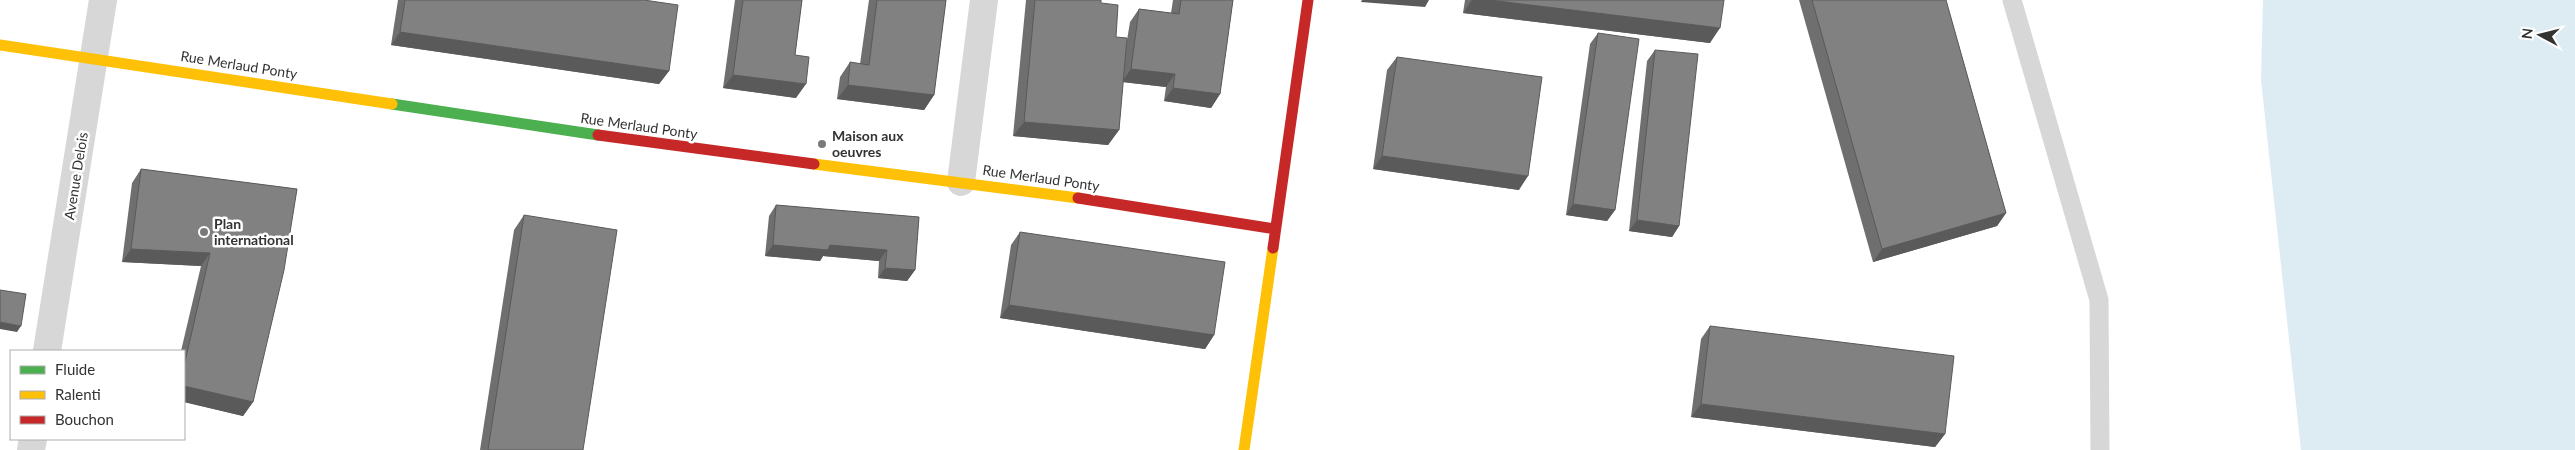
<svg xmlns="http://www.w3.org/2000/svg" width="2575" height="450" font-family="Lato,sans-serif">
<rect width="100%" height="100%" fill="#fff"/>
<path fill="#ddebf3" d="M2263 0H2575V450H2301L2261 80Z"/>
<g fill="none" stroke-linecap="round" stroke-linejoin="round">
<path stroke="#d7d7d7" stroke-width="19" d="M2012 0 2099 300 2100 450"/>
<path stroke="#d7d7d7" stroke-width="28" d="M961 182 984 0
M47 351 103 0
M31 450 33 439"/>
<path stroke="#4caf50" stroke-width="11" d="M392 104 598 135"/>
<path stroke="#ffc107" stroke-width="11" d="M0 45 392 104
M814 164 1078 198
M1244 450 1273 248"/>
<path stroke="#c62828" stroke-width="11" d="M598 135 814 164
M1078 198 1275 229
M1273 248 1308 0"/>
</g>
<path fill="#6f6f6f" d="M398 0H644L669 71 659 84 391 45Z
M735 0H802L795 55 796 98 723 88Z
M869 0H946L934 95 924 110 837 99 840 77 850 62 860 64Z
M1026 0H1101V3L1116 37 1126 46 1130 22 1139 9 1171 13 1173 0H1233L1220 94 1211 108 1164 101 1166 87 1123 82 1119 130 1108 145 1013 136Z
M1465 0H1724L1710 43 1463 13Z
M1799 0H1946L2006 213 1997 226 1873 262Z
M1598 33 1615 210 1607 221 1566 215 1590 44Z
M1655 50 1679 226 1672 237 1629 231 1647 61Z
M1397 57 1519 190 1373 169 1387 70Z
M141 169 297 189 253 402 243 416 184 402V351H181L201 266 122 262 132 183Z
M776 205 919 217 915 270 907 281 878 278 879 261 823 256 820 261 765 256 769 216Z
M524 215 583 450H480L514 230Z
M1020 232 1214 335 1205 349 1000 318 1011 245Z
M1710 326 1945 434 1935 447 1691 417 1701 339Z"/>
<path fill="#5a5a5a" d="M1362 0H1429L1425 7 1361 2Z
M1472 0H1489L1720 28 1710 43 1463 13Z
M400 32 669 71 659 84 391 45Z
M1131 69 1175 74 1166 87 1122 82Z
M733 75 806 84 796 98 723 88Z
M848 85 934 95 924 110 837 99Z
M1173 88 1220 94 1211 108 1164 101Z
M1024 122 1119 130 1108 145 1013 136Z
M1382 156 1528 176 1519 190 1373 169Z
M1573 204 1615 210 1607 221 1566 215Z
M2006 213 1997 226 1873 262 1882 249Z
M1637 220 1679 226 1672 237 1629 231Z
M773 245H830L887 250 879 261 823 256 820 261 765 256Z
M131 249 210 253 201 266 122 262Z
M885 268 915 270 907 281 878 278Z
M1009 305 1214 335 1205 349 1000 318Z
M0 322 21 326 17 332 0 329Z
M184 386 253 402 243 416 184 402Z
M1701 404 1945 434 1935 447 1691 417Z"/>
<path fill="#818181" stroke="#5a5a5a" d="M405 0H644L678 5 669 71 400 32Z
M743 0H802L795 55 809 57 806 84 733 75Z
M877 0H946L934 95 848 85 850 62 869 65Z
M1035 0H1101V3L1118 5 1116 37 1127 38 1119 130 1024 122Z
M1181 0H1233L1220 94 1173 88 1175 74 1131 69 1139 9 1179 14Z
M1489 0H1724L1720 28Z
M1812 0H1946L2006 213 1882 249Z
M1598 33 1639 39 1615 210 1573 204Z
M1655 50 1698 54 1679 226 1637 220Z
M1397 57 1542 77 1528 176 1382 156Z
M141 169 297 189 284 270 253 402 184 386V366L210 253 131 249Z
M776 205 919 217 915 270 885 268 887 250 830 245 828 250 773 245Z
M524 215 617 230 583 450H488Z
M1020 232 1225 262 1214 335 1009 305Z
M0 290 26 294 21 326 0 322Z
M1710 326 1954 356 1945 434 1701 404Z"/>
<g fill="#7a7a7a" stroke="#fff" stroke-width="2">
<circle cx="822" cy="144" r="5"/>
<circle cx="204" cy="232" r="5"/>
</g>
<g text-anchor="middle" stroke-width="5" stroke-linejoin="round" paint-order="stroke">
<g font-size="14" fill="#333" stroke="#fff">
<text transform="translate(239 65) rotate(9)" y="5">Rue Merlaud Ponty</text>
<text transform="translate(639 126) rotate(8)" y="5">Rue Merlaud Ponty</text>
<text transform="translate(76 176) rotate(-81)" y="5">Avenue Delois</text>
<text transform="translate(1041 178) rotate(8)" y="5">Rue Merlaud Ponty</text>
</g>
<g font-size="14" font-weight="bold" fill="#333" stroke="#fff" text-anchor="start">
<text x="832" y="141">Maison aux<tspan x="832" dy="16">oeuvres</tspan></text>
<text x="214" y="229">Plan<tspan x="214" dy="16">international</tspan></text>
</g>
</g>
<rect x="10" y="350" width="175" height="90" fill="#ffffff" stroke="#adadad"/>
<rect x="20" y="366" width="25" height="8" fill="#4caf50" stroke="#adadad"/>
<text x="55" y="375" font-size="15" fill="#333333">Fluide</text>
<rect x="20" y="391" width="25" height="8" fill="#ffc107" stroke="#adadad"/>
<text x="55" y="400" font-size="15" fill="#333333">Ralenti</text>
<rect x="20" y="416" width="25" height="8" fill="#c62828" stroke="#adadad"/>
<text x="55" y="425" font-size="15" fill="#333333">Bouchon</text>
<g transform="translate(2540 35) rotate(277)" stroke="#ffffff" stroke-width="4" paint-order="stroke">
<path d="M0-4L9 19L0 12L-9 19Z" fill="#333333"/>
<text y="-8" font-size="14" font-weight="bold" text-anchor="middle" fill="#333333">N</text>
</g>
</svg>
